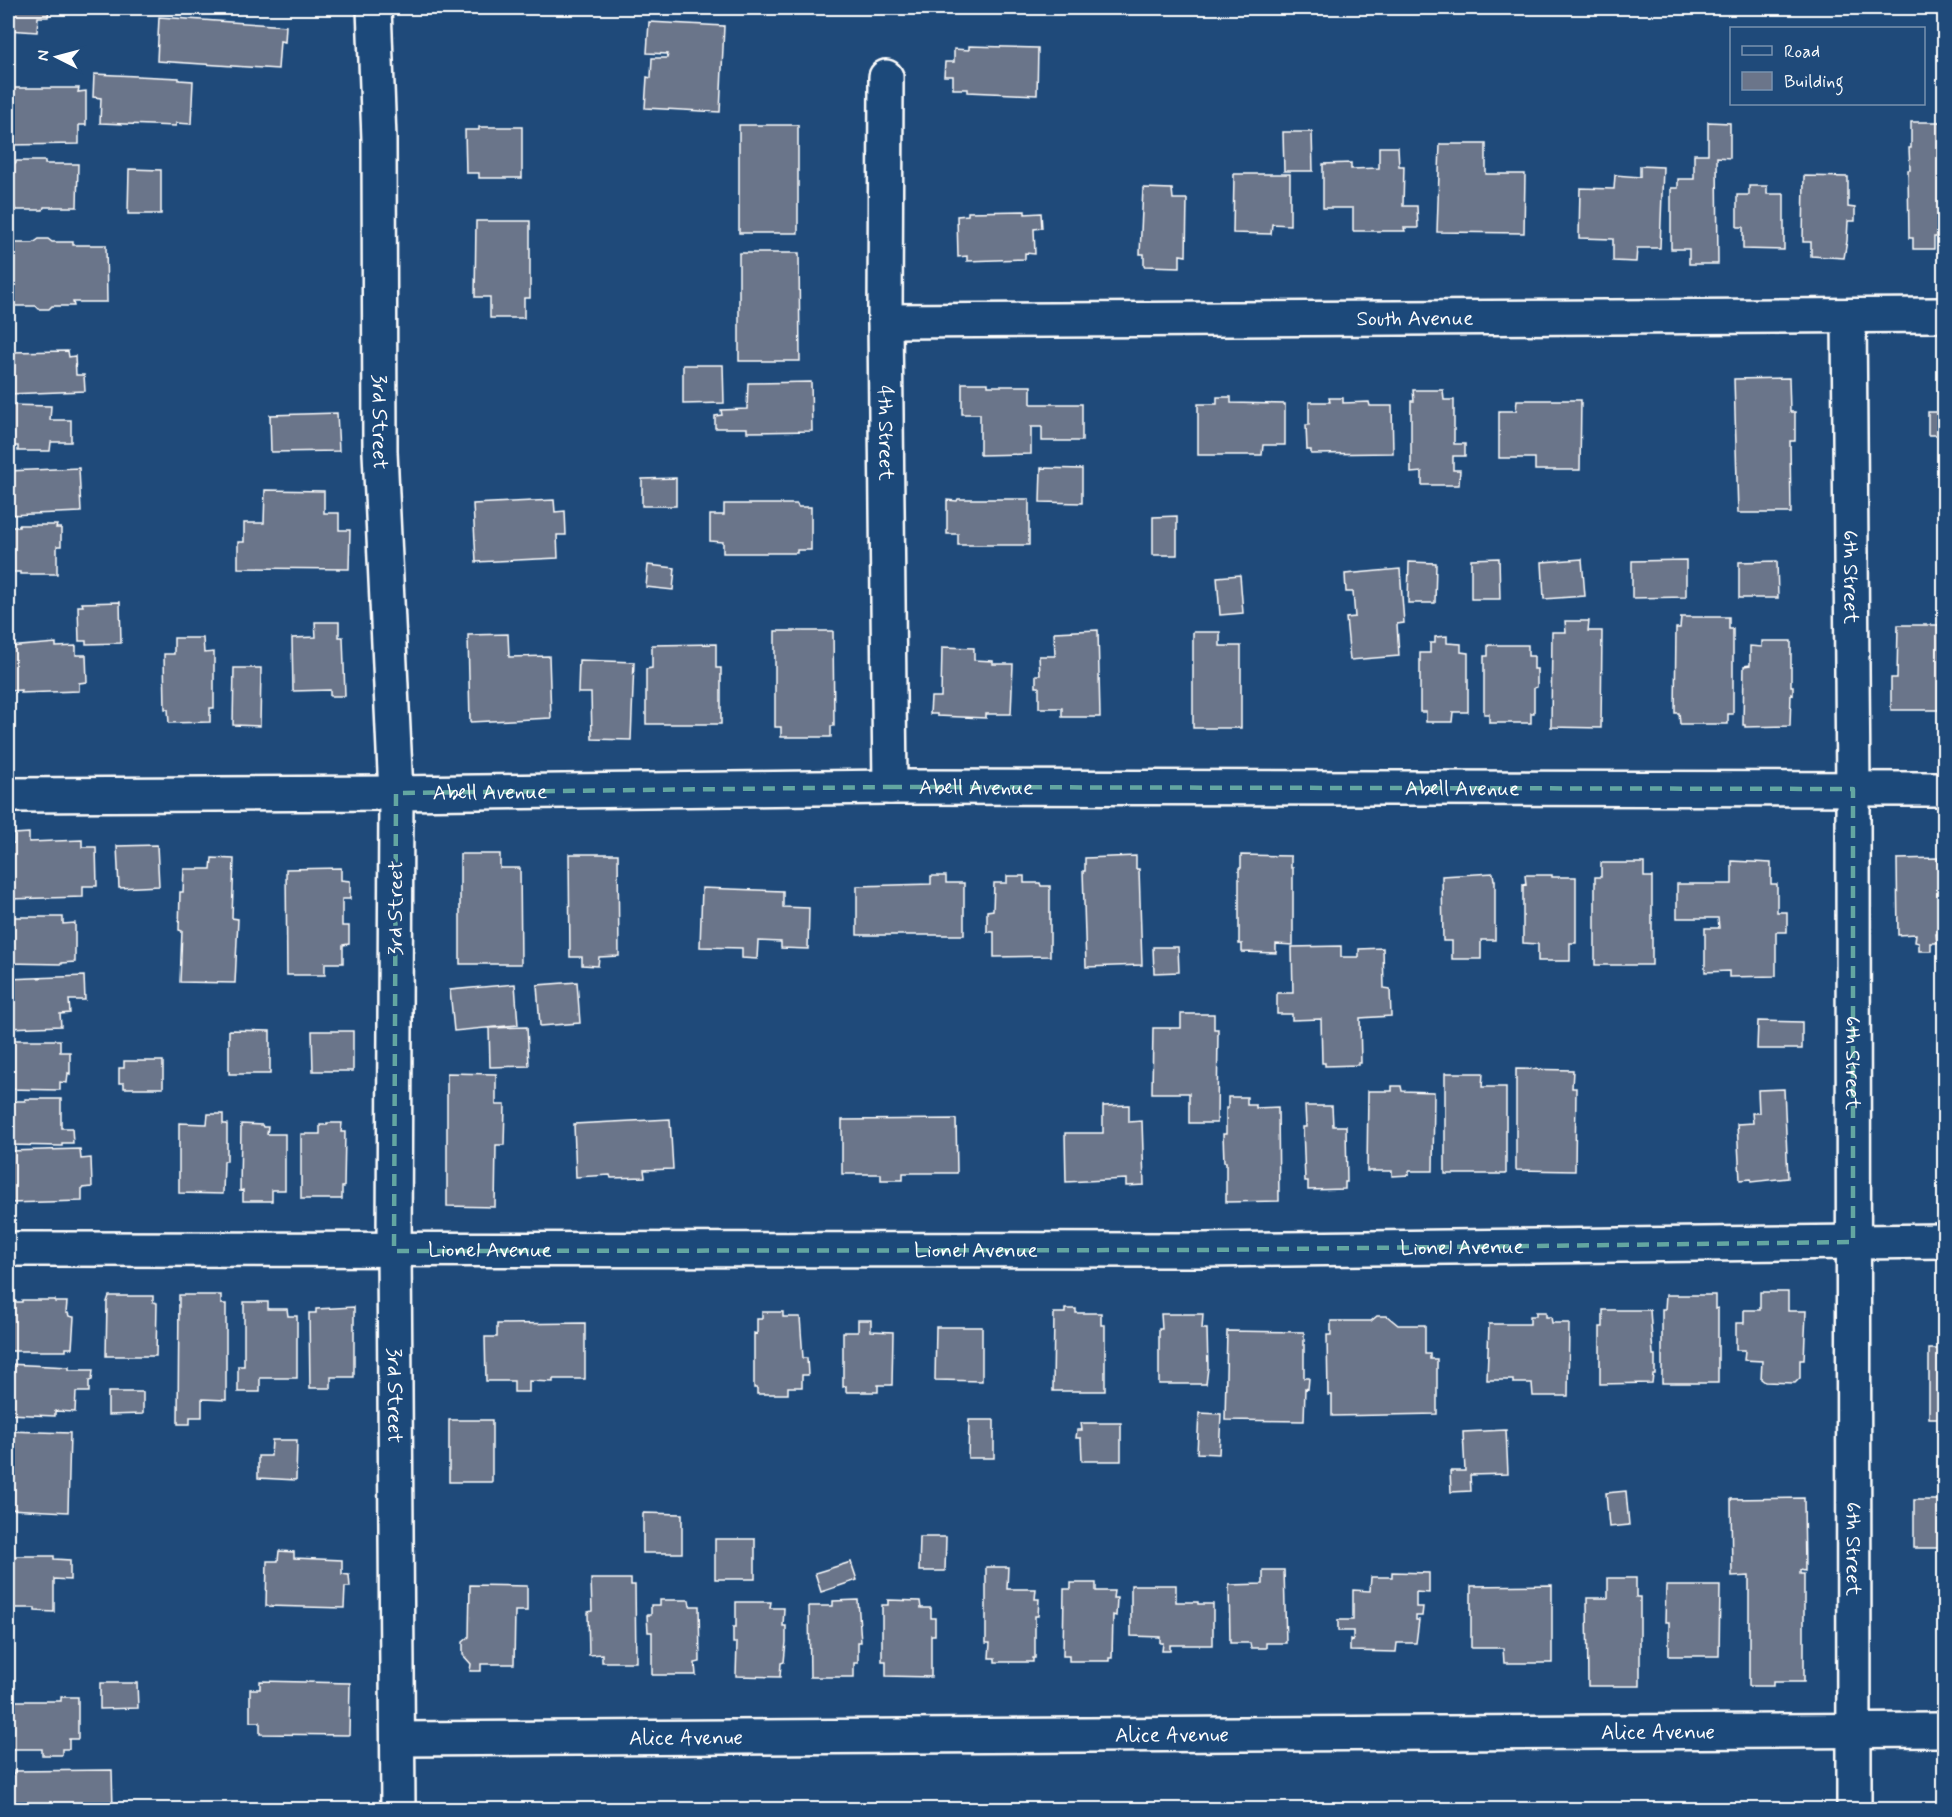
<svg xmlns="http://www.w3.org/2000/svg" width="1952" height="1817" font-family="Mynerve,sans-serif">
<rect width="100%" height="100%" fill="#1f4a7a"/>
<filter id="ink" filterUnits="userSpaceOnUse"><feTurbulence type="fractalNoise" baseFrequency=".0167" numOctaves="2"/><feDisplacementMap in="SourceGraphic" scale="12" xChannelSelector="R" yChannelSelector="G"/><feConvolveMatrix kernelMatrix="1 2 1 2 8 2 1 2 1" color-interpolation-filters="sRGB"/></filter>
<g filter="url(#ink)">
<path fill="#6b758a" stroke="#fff" stroke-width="1.5" d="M8 8H49L48 17H38L37 32 8 30Z
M159 17 286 26 285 42 280 41 278 69 157 61Z
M649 22 724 26 720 112 645 108 647 77 651 78 652 58H667L668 54 647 53Z
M969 46 1038 48 1037 95 968 92V89H953V76H944L945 62H954V49L969 50Z
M94 74 179 78V80L193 81 191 124 176 123V126L100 123 101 98 93 97Z
M8 88H79L78 92 86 91V125H79V144L8 145Z
M1708 122 1730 123V158L1717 157 1718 264H1689V249H1671V188H1678V179H1694V154H1708Z
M1911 122H1944V237H1934V249H1913V238H1909L1908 170H1910L1909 148H1911Z
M739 125H798V233H739Z
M479 127H522V178H479V173H466L465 130H479Z
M1283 132H1312L1313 171H1284Z
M1440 144H1486V174H1525L1524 233 1437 232Z
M1379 147H1398L1399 166H1404L1403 206H1417L1418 228H1404L1405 231H1353V208H1323V164L1351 163V169L1379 168Z
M16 161H45V164H78L77 207H44L43 210H15V208H8V163H16Z
M1640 166 1663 167 1660 248H1637L1636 262 1613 261V239L1579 238 1580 188 1614 189 1615 175 1640 177Z
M129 169 161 170V214H128Z
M1234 174H1290V225L1272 224 1271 234 1233 233Z
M1804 176 1848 177V207L1855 208V221H1848L1847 241 1844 258 1811 256V242H1803Z
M1749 186H1767V194H1784V250L1743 249V227H1737V195H1749Z
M1143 188 1172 189 1173 199H1187L1186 256 1180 255V267L1144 266V254H1140Z
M1025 211V214L1041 213 1042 228 1034 229 1035 254 1025 253V259L967 261V256L958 257 957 216 968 215V212Z
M476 221H530V298H524V318H490V297H475Z
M39 239H48L52 242H73V245H106L107 302H73L74 306H52L49 309H39L36 306H8V243H33Z
M739 253H799L800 361H739Z
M68 351 69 357 75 356 76 375H84L85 391 8 394V352Z
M683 365H723L724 403 683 404Z
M1789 378 1790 412H1795V441H1790L1791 513H1738L1734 379Z
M811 382 812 431 747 432V428H715V416L722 415 721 410 747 409 748 383Z
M962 383H988V386H1031V404H1082V441H1042V427H1031V454L980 455V414H962Z
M1413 390H1443L1444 400H1454V444H1465V456H1453V470H1460L1459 485H1422V472L1411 473V401H1414Z
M1217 397H1231V403L1285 404V445H1263L1262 455H1198V404H1217Z
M1329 398H1343V403L1369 402 1370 406H1392L1393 453 1311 454V450H1307L1306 425H1309V402H1330Z
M1517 400H1581L1580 470H1535V458H1499V411H1516Z
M8 405 51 406 50 420H71V442H51L50 451H18V446H8Z
M1941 409H1944V459H1940V435H1928V412H1941Z
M337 413 339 451 271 452 270 415Z
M79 468 81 512 8 515V471Z
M1041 468 1082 469V503L1040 502Z
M1939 475H1944V496H1939Z
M676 478V506H642V479Z
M265 490 324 491V513H339V530H350L349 569 238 568V542H244V523H264Z
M958 499H1029V545H958V534H947V500L957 501Z
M554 500 555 512 565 511 566 535H557L558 558 476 562 473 504Z
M724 504H797L798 507H811V550H797V553H723V542L710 541V515H724Z
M1177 516V555H1153V517Z
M19 525H57L56 528H61V546H57V574H20V572H8V527H19Z
M1499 558 1500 599H1471V559Z
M1582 559 1585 596 1544 599 1542 562Z
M1686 560V597L1632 598V561Z
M1777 561 1778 598H1739V562Z
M1409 562 1436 563 1435 603H1408Z
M648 565 675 568 673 590 646 587Z
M1400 569 1404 623 1397 624 1399 656 1350 660 1346 618 1355 617 1353 592H1346L1345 574Z
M1240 575 1243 613 1220 615 1217 577Z
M120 602 121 643 86 644V641H79L78 606H83L82 603Z
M1681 617H1729V629H1733V714H1728V724H1680L1679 713H1675L1676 628H1680Z
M1565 621H1589L1588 631H1602L1601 728 1551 727 1552 632H1566Z
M315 622H339V637H343L345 696H330V690L293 691 292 638 316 637Z
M1898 625H1941L1944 658V710H1891V678H1897Z
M1098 630 1100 717H1062V708H1039V687H1036V675H1040L1039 656H1055L1054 632Z
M775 631H833L834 726H831V737H781V727H775Z
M1193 632H1220V646H1241V728H1193Z
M508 634 509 657 549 656 551 718 470 722 468 635Z
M1447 636V643L1461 644V652L1468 653V712H1453L1452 722H1426V712H1420V653H1430V643H1435V637Z
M174 638H203L204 653 214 652V708H210V722L169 723 168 709H165L164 654H174Z
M1762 641H1791V686H1793V695L1791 694 1790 726 1745 727V725H1743L1744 666 1750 665V646L1762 647Z
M56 643V647L76 646V655H86L87 682 79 683V691L20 693 21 690 8 691V647Z
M716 644V668H721V724H646V669L652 668V645Z
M1488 645H1528V656H1534V669H1537V687L1534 688V713H1531V723H1489V714H1484V656H1488Z
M942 647 974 648V660L993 661V664H1013L1011 714H986V718L937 716V714H930L931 697H941Z
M579 660 634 662 631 740 592 739 591 693H578Z
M234 668H261L260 726 233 725Z
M29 833V842L82 840V847H96L97 886H83V897L8 899V844L14 843V834Z
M157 845 159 886 119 888 117 846Z
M460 854H500V868H520L521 964H460Z
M569 854H618L619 956 599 957 598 966 582 965V957H570Z
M1241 855 1291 856V868H1293V945L1276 944V953L1242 952V944H1239V868H1241Z
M1136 856V869H1139L1142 965 1086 967 1083 871H1085V858Z
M212 858 234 859 232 918 238 919 235 983 180 982 182 931 179 930 180 892H183L184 869H211Z
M1938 858V934H1936L1937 943H1931V951H1919V943L1915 942 1916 934 1898 935 1897 859Z
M1732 861 1771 863V884H1777V912H1787V932H1776V976L1729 977V971L1705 972V928H1719L1718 918H1677V884H1732Z
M1601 863H1644V877H1652V965H1595V877H1601Z
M341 868V880L350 881V899H342V926H349V944L343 945V963H325V975H287L286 869Z
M1493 873 1494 880H1495V940H1481V959H1452V941H1443L1442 876Z
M1525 875H1552V877H1576V943H1570V961H1538V944L1523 943V884L1526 885Z
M931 876H946V883H964V935H857V886L931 884Z
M1007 876H1024V883H1040L1041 886H1050V956L994 957V932H987V911L993 910 994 883H1007Z
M702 888 783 891V907L809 908 808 949 781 948V942L758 941 757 959 742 958V948L700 947Z
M8 917H63V924L75 923V962L62 963V964L8 963Z
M1341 946V957H1359V949L1383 948 1384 988 1390 989 1391 1016 1360 1018 1361 1063H1358V1065L1325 1066V1063H1322L1321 1019 1292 1020V1014H1277V993H1293L1292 947Z
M1153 947H1178L1179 972 1154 973Z
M84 976 85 1000H69L70 1013 60 1014 61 1026 8 1028V979Z
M577 982 580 1023 540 1026 537 985Z
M515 984 518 1025 454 1031 450 990Z
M1181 1014H1214V1029H1218L1217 1123H1189V1093H1152L1153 1028H1181Z
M1758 1021 1802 1022V1049H1757Z
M527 1027 529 1066 490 1067 489 1028Z
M229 1030 270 1031V1074H229Z
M312 1031H353V1071H313Z
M8 1040H60V1052H70V1074L68 1073 67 1083 60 1082V1090L8 1089Z
M124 1061H163V1088H124V1083H119V1068H124Z
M1516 1069 1573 1070 1572 1088H1576L1575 1171 1516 1170Z
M447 1073 496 1074V1105H505L504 1145H496L495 1207 447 1206Z
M1445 1073H1483L1482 1087H1506V1174H1445Z
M1392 1086H1401L1402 1091 1434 1092 1433 1171H1409V1175L1392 1176V1171H1367L1368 1091H1392Z
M1784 1089 1788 1178 1751 1182V1179L1740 1180 1737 1124 1753 1123 1752 1113H1759L1758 1090Z
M1228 1097H1247V1105H1256V1108L1278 1107 1279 1201 1226 1202V1162H1224L1223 1134H1226V1108H1228Z
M25 1099H61V1128H72L73 1143H62V1146L8 1145V1101H25Z
M1129 1105V1122L1142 1121 1144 1185 1126 1186V1179L1066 1182 1065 1133H1103V1106Z
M1305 1106H1332L1333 1126H1346L1347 1182H1345V1189L1308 1190V1181H1305L1303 1127H1306Z
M208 1114H223V1124H227V1161H224L223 1194 179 1193V1123L207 1124Z
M670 1119 673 1169 644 1170 645 1177 611 1178 610 1175 576 1177 574 1124Z
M956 1119 957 1173H903V1180H881V1174H842V1120Z
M327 1123H342L341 1132H345L344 1187H342V1199H301V1134H320V1125H327Z
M241 1124 262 1125 263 1127H268L267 1134H285V1190H272V1201H243V1190L240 1191Z
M80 1149 81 1159 91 1158 92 1187 82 1188V1201L8 1203V1151Z
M1760 1292H1788V1311H1806L1804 1360H1800V1378L1795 1383 1765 1382 1761 1379 1762 1361 1744 1360 1745 1350H1736V1323H1744V1310H1760Z
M179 1295H221V1304H226V1400L202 1399V1417H190V1424H178Z
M1666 1295H1715V1309L1718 1308V1383H1662V1309H1665Z
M109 1296H153V1302L157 1303 156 1356H106L107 1302Z
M22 1300H55V1302H67L66 1313H68L69 1316 74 1317 72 1348H66V1351H8V1302H22Z
M244 1302H268V1309H287L288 1316H297V1378H260V1392H238V1366H244Z
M354 1307V1377H331V1388H310L309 1313H316V1309Z
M1065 1309H1076V1313H1101V1325H1105V1391H1053L1054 1313H1065Z
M1603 1310H1650L1653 1355H1655V1374H1653L1652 1383 1600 1384V1327H1603Z
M762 1312H783V1317H800L803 1358H807L808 1375H802V1387H788V1394H757V1388H754V1333L757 1334V1319H762Z
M1536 1312H1546V1317H1551L1552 1323H1569L1568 1396H1533L1532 1383H1513V1380H1487L1489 1324H1530V1316H1536Z
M1161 1314H1203L1202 1329H1207L1208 1368 1206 1384H1159V1329H1162Z
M1377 1316H1387L1398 1325H1425V1354H1430V1359H1437V1414L1332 1416V1395H1328L1327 1335H1331V1321H1371Z
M858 1320H871V1331L893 1332 892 1385H878V1392H846V1386L843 1387V1332H858Z
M585 1323V1379H553V1382L529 1381V1392H514V1381H486L485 1337H497V1324Z
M936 1327H982V1381L935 1380Z
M1227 1331 1304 1332V1378H1309L1308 1389 1305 1388 1304 1421 1225 1420Z
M1929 1349H1944V1418H1929Z
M8 1364 69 1367V1370H93L92 1380 89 1381V1392H76L75 1412 55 1411V1416L8 1414Z
M108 1392H143V1414L108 1415Z
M1199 1413 1221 1414 1219 1454 1197 1453Z
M449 1420H492V1482H449Z
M969 1420H994V1458H968Z
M1081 1423H1121V1461H1082L1081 1438H1076L1077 1430H1082Z
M1506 1430 1508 1474 1470 1475 1471 1491 1451 1492 1450 1471H1465L1463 1432Z
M8 1431 70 1433 68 1512 8 1509Z
M272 1440H297L296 1480 258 1478V1456H271Z
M1626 1491 1629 1525 1609 1527 1606 1493Z
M1804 1498 1805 1571 1800 1570V1574H1804V1682H1773V1686H1749V1576L1732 1577 1731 1499Z
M1914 1500H1944V1548H1914Z
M643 1513 682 1514V1553H643Z
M920 1537H946L945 1571H919Z
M715 1539H755V1579H715Z
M279 1551 294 1552V1558L342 1560V1574L349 1575 350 1587H345L344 1608 266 1606 267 1561H278Z
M8 1556H54V1559L70 1560V1580L54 1579V1612L35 1611V1608H8Z
M851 1562 857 1580 821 1592 815 1573Z
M986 1567H1008L1007 1589H1036L1035 1599H1039L1038 1616H1035V1658H1033V1662H995V1658H989L990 1643H986Z
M1263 1570H1284L1286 1643H1266V1648H1251L1250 1643H1230L1229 1585 1263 1584Z
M1392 1572 1429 1573V1593L1416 1592V1607H1423L1422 1616H1416V1620H1419L1416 1643H1397L1396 1652 1350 1651V1639L1353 1640V1631H1338V1620H1353V1590L1370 1591 1371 1577H1392Z
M1608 1578H1636V1597H1640V1686H1588L1587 1598H1608Z
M591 1579H631V1585H635L636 1662H602V1654L589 1655 588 1612 592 1611Z
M1071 1583H1096V1591H1114L1113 1598H1117L1116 1616 1113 1615 1112 1658H1109V1661H1069V1656H1063L1064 1589H1071Z
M470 1585 527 1586V1611H515L514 1664H481V1671H470L471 1664 463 1655V1642L469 1637Z
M1131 1585H1176V1602H1198V1604H1213V1645H1170V1651H1162L1163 1643H1160V1637L1131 1636Z
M1552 1585V1663H1504L1503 1648H1471V1586Z
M1666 1586H1720L1719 1656H1669V1622H1665Z
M660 1600H689L690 1606H699L700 1662 695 1663 696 1675H652V1632H648L647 1615H651V1605H660Z
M858 1600 861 1642H858V1663H854V1677H810L809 1606H833V1601Z
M888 1600 920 1601 921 1608H931V1618H935V1635H931V1677L886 1676V1661H882V1605H888Z
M736 1602H771L770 1608H784L783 1626H786V1642L784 1662 781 1663 780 1677 736 1676 737 1643H733V1627H736Z
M260 1681 350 1683 349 1735 260 1734V1722H250V1689H260Z
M100 1683H137L138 1708 100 1709Z
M61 1697H78V1739H69V1749H62V1755H42V1749H8V1705H11L12 1701H61Z
M112 1770 113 1810H8V1774H14V1771Z
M1910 1803H1944V1810H1909Z
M564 1805V1810H523V1806Z
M782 1805V1810H731V1806Z
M800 1806H848V1810H800Z"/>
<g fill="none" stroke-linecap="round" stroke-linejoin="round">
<defs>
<g id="minor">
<path id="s1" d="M374 8 379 139 380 452 396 793 394 1251 398 1810"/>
<path id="s2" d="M886 77 885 321 890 787"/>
<path id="s3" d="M1849 316 1853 789 1854 1810"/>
<path id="s4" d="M885 321 1944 315"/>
<path id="s5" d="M8 795 396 793 890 787 1944 789"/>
<path id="s6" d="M8 1249 1203 1250 1944 1241"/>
<path id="s7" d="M398 1739 1944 1730"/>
</g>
</defs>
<use href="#minor" stroke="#fff" stroke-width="38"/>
<use href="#minor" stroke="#1f4a7a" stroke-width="33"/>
</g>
</g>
<path fill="none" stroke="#63a6a1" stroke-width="4.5" stroke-dasharray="12 8" stroke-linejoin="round" d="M890 787 1853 789V1242L1203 1250 394 1251 396 793Z"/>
<g text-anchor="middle" stroke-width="6" stroke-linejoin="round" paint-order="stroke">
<g font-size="21" fill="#fff" stroke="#1f4a7a">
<text dy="7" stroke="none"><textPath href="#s4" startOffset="530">South Avenue</textPath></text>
<text dy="7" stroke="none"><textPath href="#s1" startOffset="414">3rd Street</textPath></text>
<text dy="7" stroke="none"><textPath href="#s2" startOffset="356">4th Street</textPath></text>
<text dy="7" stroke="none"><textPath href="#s3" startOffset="261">6th Street</textPath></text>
<text dy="7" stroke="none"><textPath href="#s5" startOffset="968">Abell Avenue</textPath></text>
<text dy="7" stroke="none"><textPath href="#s5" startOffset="1454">Abell Avenue</textPath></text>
<text dy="7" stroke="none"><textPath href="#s5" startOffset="482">Abell Avenue</textPath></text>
<text transform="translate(395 908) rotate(-90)" y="7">3rd Street</text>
<text dy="7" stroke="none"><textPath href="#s3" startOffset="747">6th Street</textPath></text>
<text dy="7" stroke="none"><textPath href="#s6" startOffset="1454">Lionel Avenue</textPath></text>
<text dy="7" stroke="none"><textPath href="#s6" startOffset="968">Lionel Avenue</textPath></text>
<text dy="7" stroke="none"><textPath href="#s6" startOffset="482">Lionel Avenue</textPath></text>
<text dy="7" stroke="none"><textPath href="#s1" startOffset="1388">3rd Street</textPath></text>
<text dy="7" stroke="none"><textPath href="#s3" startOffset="1233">6th Street</textPath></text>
<text dy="7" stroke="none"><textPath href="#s7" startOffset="1260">Alice Avenue</textPath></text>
<text dy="7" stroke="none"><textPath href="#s7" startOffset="774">Alice Avenue</textPath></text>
<text dy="7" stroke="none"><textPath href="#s7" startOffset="288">Alice Avenue</textPath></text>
</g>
</g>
<rect width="1952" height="1817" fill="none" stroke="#1f4a7a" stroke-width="30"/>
<rect x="15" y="15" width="1922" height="1787" fill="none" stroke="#fff" stroke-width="2" filter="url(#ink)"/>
<rect x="1730" y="27" width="195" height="78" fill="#1f4a7a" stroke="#7992af" stroke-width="1.5"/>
<rect x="1742" y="46" width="30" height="9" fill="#1f4a7a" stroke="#7992af" stroke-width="1.5"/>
<text x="1784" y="57" font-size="18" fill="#ffffff">Road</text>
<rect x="1742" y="72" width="30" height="18" fill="#6b758a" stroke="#7992af" stroke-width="1.5"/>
<text x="1784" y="87" font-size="18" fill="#ffffff">Building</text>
<g transform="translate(57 57) rotate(276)" stroke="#1f4a7a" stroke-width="4.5" paint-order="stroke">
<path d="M0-4.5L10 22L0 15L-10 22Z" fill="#ffffff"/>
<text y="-9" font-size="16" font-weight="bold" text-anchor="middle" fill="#ffffff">N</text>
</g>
</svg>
